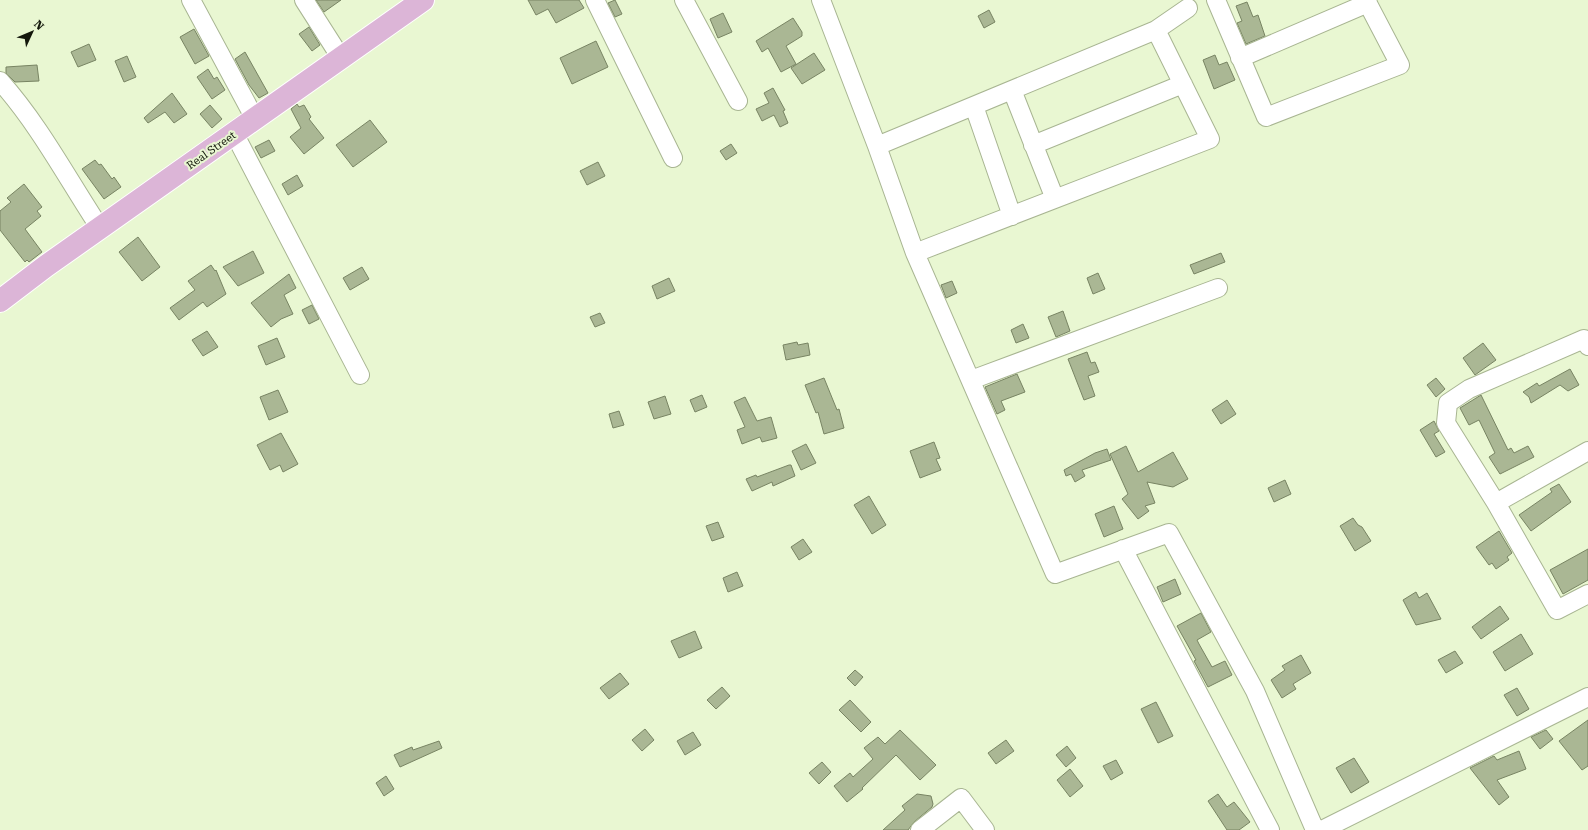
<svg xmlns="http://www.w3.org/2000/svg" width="1588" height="830" font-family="'Roboto Serif',serif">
<rect width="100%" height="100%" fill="#e9f7d2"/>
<path fill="#aab794" stroke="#788463" d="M316 0H341L324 12Z
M528 0H579L584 8 556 23 548 9 536 15Z
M615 0 622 14 615 17 608 3Z
M1247 2 1253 17 1258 15 1265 36 1246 44 1237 23 1242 21 1236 6Z
M989 10 995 22 984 28 978 16Z
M723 13 732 32 718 38 710 19Z
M793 18 802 32V36L786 46 796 64 781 72 768 48 762 52 756 41Z
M309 27 320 45 312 51 299 34Z
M194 29 209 56 195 64 180 37Z
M596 41 608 67 572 84 560 58Z
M89 44 96 60 78 67 71 52Z
M245 52 268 93 259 98 249 85 235 59Z
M814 53 825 70 802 84 791 68Z
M1215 55 1219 65 1227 62 1235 80 1214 89 1203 60Z
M127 56 136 77 124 82 115 61Z
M37 65 39 81 15 82 6 73V67Z
M208 69 214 79 217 77 225 90 212 99 197 77Z
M773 88 785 110 783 111 788 123 780 127 774 115 762 121 756 109 769 103 764 93Z
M172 93 187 114 174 123 165 112 148 123 144 118Z
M297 104 299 107 304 105 311 117 309 119 324 138 304 154 290 137 301 128 291 109Z
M210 105 222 119 212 128 200 114Z
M370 120 387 142 353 167 336 145Z
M269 140 275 151 261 158 255 147Z
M731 144 737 153 726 160 720 151Z
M95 160 99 165 101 164 112 179 114 177 121 187 104 199 82 169Z
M598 162 605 176 587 185 580 171Z
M297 175 303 186 288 195 282 184Z
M24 184 42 207 37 211 41 216 25 229 42 252 29 262 27 260 25 262 0 230V211L11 202 7 198Z
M138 237 160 267 142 281 119 252Z
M253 251 264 273 238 286 223 267Z
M1221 253 1225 262 1194 274 1190 265Z
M211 265 215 271 216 270 226 294 207 307 203 302 179 320 170 308 195 290 188 281Z
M362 267 369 279 350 290 343 278Z
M1098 273 1105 289 1093 294 1087 278Z
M289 274 296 288 284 295 293 314 281 319 271 327 251 303Z
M669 278 675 291 657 299 652 286Z
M952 281 957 293 946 298 941 285Z
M312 305 319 319 309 324 302 310Z
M1063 311 1070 331 1056 337 1048 317Z
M600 313 605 323 595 327 590 317Z
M1023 324 1029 338 1016 343 1011 330Z
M207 331 218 347 203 356 192 340Z
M277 338 285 357 266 365 258 346Z
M797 342 798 345 808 343 810 355 786 360 783 345Z
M1483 343 1496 360 1475 375 1463 358Z
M1087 352 1091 363 1095 362 1099 372 1088 376 1095 396 1084 400 1068 359Z
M1570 369 1579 385 1568 391 1560 385 1531 403 1529 397 1523 392 1537 383 1539 386Z
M1017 374 1025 392 1001 401 1005 410 997 414 985 387Z
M824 378 837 410 839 409 844 428 824 434 818 412 816 413 805 385Z
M1436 378 1445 389 1436 397 1427 385Z
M278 390 288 412 269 420 260 397Z
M702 395 707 407 695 412 690 400Z
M1481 395 1508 450 1511 448 1514 453 1528 446 1534 457 1500 474 1489 457 1495 453 1479 420 1469 425 1460 408Z
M665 396 671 414 654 419 648 402Z
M745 397 757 421 771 417 777 438 762 442 760 437 742 444 737 430 745 427 734 402Z
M1227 400 1236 414 1221 424 1212 410Z
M619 411 624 425 613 428 609 414Z
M1434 421 1439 431 1434 434 1445 452 1436 457 1420 430Z
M281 433 298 464 283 472 280 465 270 470 257 445Z
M934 442 940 458 936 459 941 470 920 478 910 451Z
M806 444 816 463 801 470 792 451Z
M1126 446 1138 472 1173 452 1188 479 1173 487 1147 482 1155 503 1145 506 1149 511 1138 519 1122 499 1128 494 1110 454Z
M1107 449 1111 460 1082 470 1085 476 1075 482 1071 474 1066 476 1064 470 1095 453Z
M789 465H791L795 476 773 486 772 482 752 491 746 479 756 475 757 477Z
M1285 480 1291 494 1274 502 1268 488Z
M1559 484 1571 502 1531 531 1519 515 1552 492 1550 489Z
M869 496 886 525 872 534 854 505Z
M1114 506 1123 529 1104 537 1095 514Z
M1353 518 1358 525 1362 527 1371 541 1355 551 1340 526Z
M718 522 724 537 712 541 706 526Z
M1499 531 1512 553 1507 557 1509 560 1496 569 1492 563 1489 565 1476 547Z
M803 539 812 552 799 560 791 547Z
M1588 549V580L1563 594 1550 570Z
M737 572 743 586 728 592 723 578Z
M1175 579 1181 594 1163 602 1157 587Z
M1416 592 1419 598 1427 593 1441 619 1416 625 1403 600Z
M1500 606 1509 619 1481 639 1472 627Z
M1201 613 1211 632 1197 640 1199 644 1212 667 1225 661 1232 675 1208 687 1194 661 1196 660 1177 626Z
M695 631 702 648 679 658 671 641Z
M1521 634 1533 654 1505 671 1493 652Z
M1455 651 1463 663 1446 673 1438 660Z
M1301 655 1311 673 1293 684 1296 689 1282 698 1271 680 1285 670 1282 666Z
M855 670 863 677 855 686 847 678Z
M620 673 629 684 609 699 600 688Z
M722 687 730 696 716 709 707 700Z
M1517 688 1529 709 1517 716 1504 695Z
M850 700 871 722 861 732 839 710Z
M1156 702 1173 736 1158 743 1141 709Z
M1588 720V766L1582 770 1559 741Z
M645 729 654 740 642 751 632 740Z
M900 730 936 765 920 780 896 755 862 788 863 789 847 802 834 786 850 773 853 777 873 759 864 748 878 737 885 744Z
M1546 730 1553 739 1540 749 1531 737Z
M693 732 701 745 685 755 677 741Z
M1006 740 1014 751 996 764 988 753Z
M439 741 442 748 400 767 394 755 412 747 413 750Z
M1067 746 1076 758 1066 767 1056 755Z
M1519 751 1526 769 1497 780 1509 797 1499 805 1470 768 1494 756 1497 760Z
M1354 758 1369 782 1351 793 1336 768Z
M1116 760 1123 773 1111 780 1103 766Z
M822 762 831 772 819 784 809 773Z
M1070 769 1083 786 1070 797 1057 780Z
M386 776 394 789 384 796 376 783Z
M917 794 931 796 933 804 932 807 914 822 908 830H883L905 810 902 806Z
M1218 794 1227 807 1234 802 1250 822 1239 830H1227L1208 801Z"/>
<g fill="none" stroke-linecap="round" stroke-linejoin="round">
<defs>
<path id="minor" d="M191 0 255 119
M304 0 341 58
M595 0 673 158
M684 0 738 101
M821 0 877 146 915 253 1055 574 1169 533 1255 691 1315 830
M1216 0 1266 117 1400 65 1366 0
M1240 58 1368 3
M0 81C40 126 67 178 100 228
M1012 90 1055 199
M974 106 1012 216
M234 133 360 375
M1033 145 1183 84
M877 146 1156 30 1188 8
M915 253 1210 139 1156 30
M1588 346 1584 339 1469 389 1448 403 1446 423 1496 503 1557 610 1588 594
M971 380 1218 288
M1496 503 1588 451
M1123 549 1270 830
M920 830 961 798 985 830
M1322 830 1588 697"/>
<path id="major" d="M0 301 46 266 423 0"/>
</defs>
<use href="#minor" stroke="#a8b592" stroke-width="20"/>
<use href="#major" stroke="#fff" stroke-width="24"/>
<use href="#minor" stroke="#fff" stroke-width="18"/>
<use href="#major" stroke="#dcb5d7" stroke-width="22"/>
</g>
<g text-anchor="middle" stroke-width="4" stroke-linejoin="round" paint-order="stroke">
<g font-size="11" fill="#13170b" stroke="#e9f7d2">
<text transform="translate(211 150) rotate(-35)" y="4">Real Street</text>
</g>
</g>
<g transform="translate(32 32) rotate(46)" stroke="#e9f7d2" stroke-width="3" paint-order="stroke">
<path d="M0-3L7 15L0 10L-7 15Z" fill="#13170b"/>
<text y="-6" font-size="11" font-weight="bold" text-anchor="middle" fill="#13170b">N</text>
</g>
</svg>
